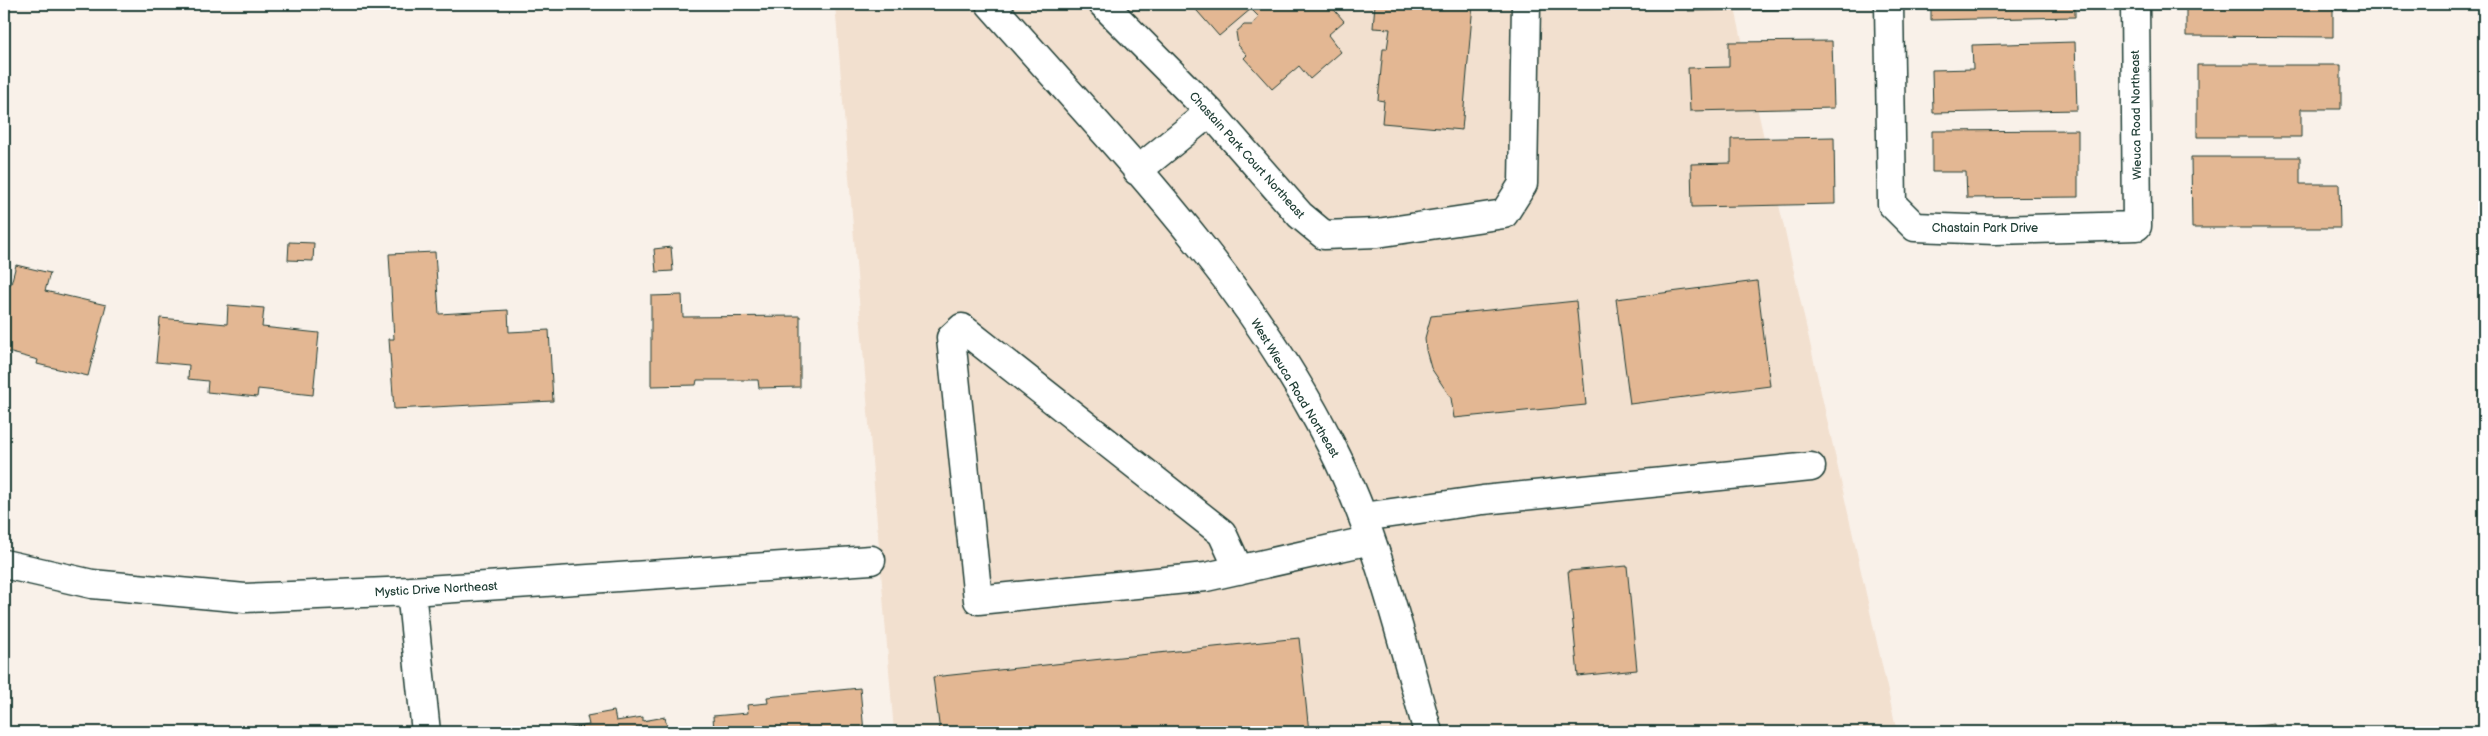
<svg xmlns="http://www.w3.org/2000/svg" width="2488" height="736" font-family="'Balsamiq Sans',sans-serif">
<rect width="100%" height="100%" fill="#f9f1e9"/>
<filter id="ink" filterUnits="userSpaceOnUse"><feTurbulence type="fractalNoise" baseFrequency=".02" numOctaves="2"/><feDisplacementMap in="SourceGraphic" scale="10" xChannelSelector="R" yChannelSelector="G"/><feConvolveMatrix kernelMatrix="1 2 1 2 8 2 1 2 1" color-interpolation-filters="sRGB"/></filter>
<g filter="url(#ink)">
<path fill="#f2e0cf" d="M835 4H1734L1897 732H894Z"/>
<path fill="#e3b793" stroke="#1f3d34" d="M1191 4H1329L1344 21 1328 35 1341 52 1310 79 1299 66 1272 89 1244 58 1247 55 1238 45 1236 32 1244 25H1252L1259 17 1251 9 1219 36Z
M1375 4H1473L1462 130 1382 123 1384 101 1378 100 1383 49H1387L1390 29 1373 28Z
M1688 4H1832V9L1688 11Z
M1931 4H2075V17L1931 20Z
M2186 4H2333V37L2186 36Z
M1832 41 1834 108 1690 111 1688 68 1729 67V42Z
M2075 42 2077 110 1933 113 1932 70 1973 69 1972 45Z
M2197 65H2341V109H2301V137H2197Z
M2078 130V197L1967 198 1966 172H1932V131Z
M1834 137 1835 204 1692 207 1691 164 1731 163V139Z
M2191 157H2300V184H2339L2340 228H2192Z
M289 242 314 243 313 261 288 260Z
M671 247 673 271 656 272 654 249Z
M435 252 439 314 508 310 509 332 549 330 553 401 394 409 389 339H394L389 254Z
M16 265 50 273 45 291 106 305 88 376 37 364 38 360 4 351V283L11 284Z
M1757 281 1770 386 1630 404 1616 299Z
M682 295 683 317 800 316V387L759 388 758 380H697L696 385 651 386V296Z
M1576 301 1586 405 1454 418 1451 398 1431 368 1426 350 1425 338 1431 316Z
M228 305 264 308 262 327 319 333 313 395 258 389 257 397 207 392 208 381 188 379 189 365 156 362 160 318 227 324Z
M1627 566 1637 670 1578 676 1568 571Z
M1299 638 1309 732H940L933 677Z
M860 688 864 732H714L713 716 748 713 747 705 768 703 767 697Z
M614 711 616 721 643 717V721L665 717 668 732H560V730L589 725 587 716Z
M2274 724 2275 732H2227L2239 731 2240 728Z"/>
<g fill="none" stroke-linecap="round" stroke-linejoin="round">
<defs>
<path id="minor" d="M990 4C1113 143 1247 278 1331 445 1377 535 1400 635 1428 732
M1103 4 1210 112 1300 215 1324 235 1377 233 1504 214 1523 184 1526 4
M1889 4 1892 204 1915 227 1995 230 2137 226 2135 4
M1137 171 1210 112
M1363 517 1483 500 1811 467
M4 564 92 584 245 598 411 591 871 560
M1239 570 1222 533 962 328 951 338 978 600 1206 577 1371 540
M411 591 426 732"/>
</defs>
<use href="#minor" stroke="#1f3d34" stroke-width="31"/>
<use href="#minor" stroke="#fff" stroke-width="28"/>
</g>
</g>
<g text-anchor="middle" stroke-width="4" stroke-linejoin="round" paint-order="stroke">
<g font-size="12" fill="#1f3d34" stroke="#fff">
<text transform="translate(2136 115) rotate(-91)" y="4">Wieuca Road Northeast</text>
<text transform="translate(1247 155) rotate(48)" y="4">Chastain Park Court Northeast</text>
<text x="1985" y="232">Chastain Park Drive</text>
<text transform="translate(1295 388) rotate(59)" y="4">West Wieuca Road Northeast</text>
<text transform="translate(436 589) rotate(-3)" y="4">Mystic Drive Northeast</text>
</g>
</g>
<rect width="2488" height="736" fill="none" stroke="#fff" stroke-width="20"/>
<rect x="10" y="10" width="2468" height="716" fill="none" stroke="#1f3d34" stroke-width="2" filter="url(#ink)"/>
</svg>
